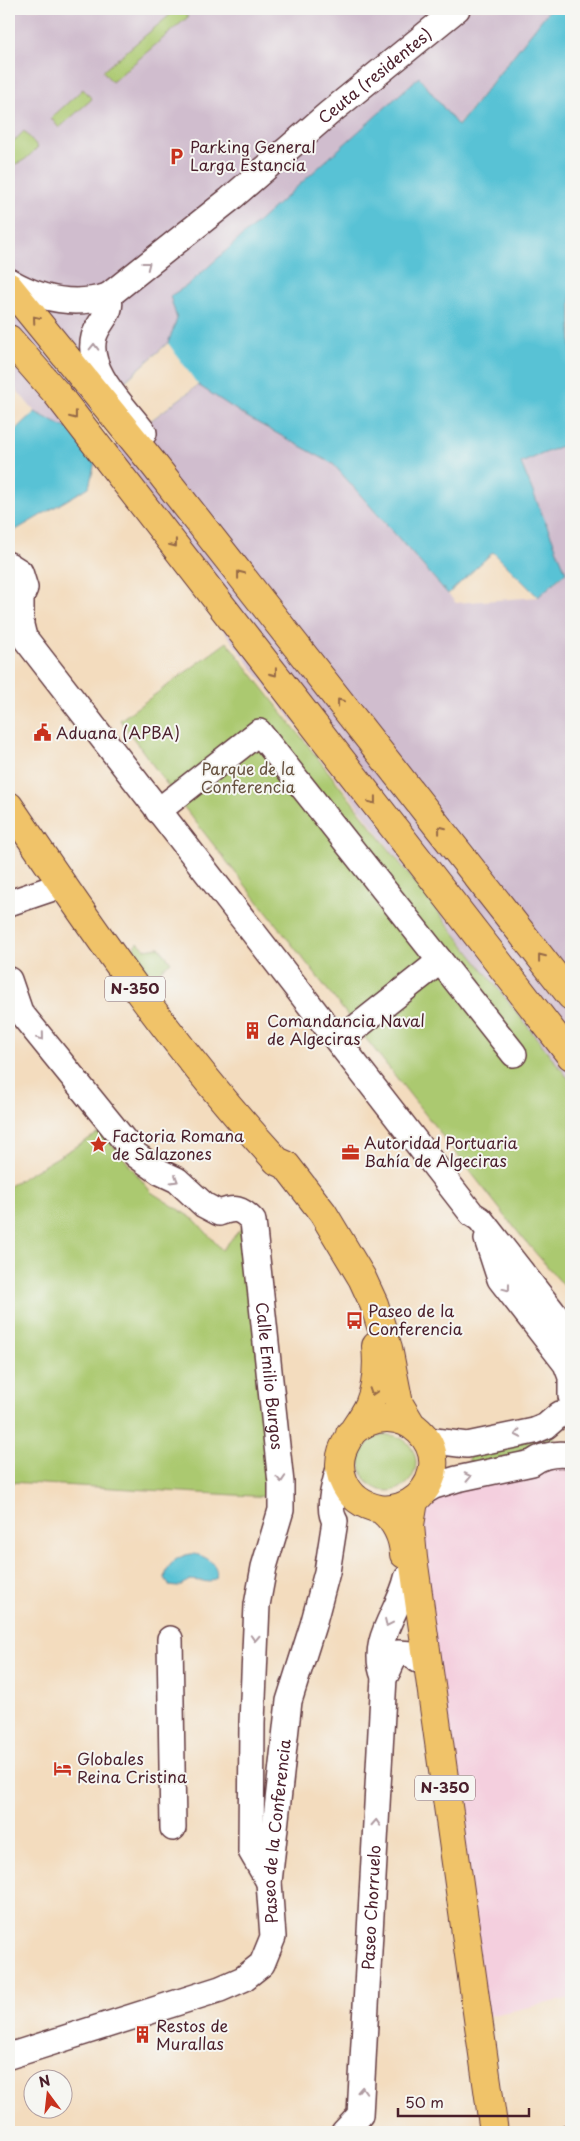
<svg xmlns="http://www.w3.org/2000/svg" width="580" height="2141" font-family="'Playpen Sans',sans-serif">
<rect width="100%" height="100%" fill="#f6f6f2"/>
<filter id="ink" filterUnits="userSpaceOnUse"><feTurbulence type="fractalNoise" baseFrequency=".02" numOctaves="2"/><feDisplacementMap in="SourceGraphic" scale="10" xChannelSelector="R" yChannelSelector="G"/><feConvolveMatrix kernelMatrix="1 2 1 2 8 2 1 2 1" color-interpolation-filters="sRGB"/></filter>
<filter id="wash" filterUnits="userSpaceOnUse"><feTurbulence type="fractalNoise" baseFrequency=".0096" numOctaves="4" result="noise"/><feDisplacementMap in="SourceGraphic" scale="20" xChannelSelector="R" yChannelSelector="G"/><feGaussianBlur stdDeviation="1.12" result="paint"/><feColorMatrix in="noise" values="0 0 0 0 0 0 0 0 0 0 0 0 0 0 0 0 0 1.4 0 .05"/><feComposite in="paint" operator="in"/></filter>
<g filter="url(#wash)">
<rect width="100%" height="100%" fill="#f3dcbe"/>
<path fill="#f4cfde" d="M571 1464V1998L483 2017 417 1515 420 1504 443 1491Z"/>
<path fill="#d0bdce" d="M9 9H550L457 126 419 78 188 285 170 296 177 319 168 343 247 417 333 464 456 603 538 597 566 573 521 462 571 442V1082L417 884 95 462 70 431 35 412 9 381Z"/>
<path fill="#abc970" stroke="#7a744e" d="M177 9H182L188 17 112 82 103 71Z
M83 89 92 99 59 128 51 118Z
M24 131 38 147C30 155 21 166 9 164V146Z
M227 642 571 1082V1294L521 1236 176 797 120 720Z
M138 942 145 949 159 947 171 962 150 978C140 967 126 956 138 942Z
M102 1131 151 1192 195 1220 222 1250 244 1225 252 1275 270 1497 9 1482V1186Z
M552 1434 555 1444 470 1467 468 1454Z
M360 1463a28 28 0 1 1 56 0a28 28 0 1 1-56 0Z"/>
<path fill="#59c2d5" stroke="#527080" d="M550 9H571V442L521 463 566 572 538 597 493 552 448 594 333 464 247 417 198 385 95 462 89 487 9 534V436L35 412 70 430 168 343 177 319 170 296 188 285 419 77 458 126Z
M191 1554C203 1554 220 1563 216 1578L210 1582 190 1580 177 1587 170 1586 165 1578C167 1564 177 1556 191 1554Z"/>
<path fill="#f3dcbe" d="M168 343 198 385 95 462 70 431Z"/>
</g>
<g filter="url(#ink)">
<g fill="none" stroke-linecap="round" stroke-linejoin="round">
<defs>
<g id="minor">
<path d="M9 281C40 299 73 307 108 296 115 312 98 321 94 337 85 371 125 407 144 433"/>
<path id="s1" d="M108 296 229 200 328 114 457 9"/>
<path d="M9 565 20 572 25 588 19 602 9 609"/>
<path d="M21 599V625L24 637 472 1214 480 1219 556 1316 557 1325 571 1343"/>
<path d="M158 811 259 732 514 1054"/>
<path d="M9 903 62 885"/>
<path id="s2" d="M9 980 20 1012 136 1155 160 1172 177 1180 204 1205 219 1213C235 1207 241 1208 253 1221L281 1483V1510L264 1567 257 1605 252 1722 251 1851 269 1882"/>
<path d="M339 1041 440 961"/>
<path d="M487 1239 500 1279 566 1364 571 1377V1396"/>
<path d="M427 1440 467 1445 534 1431 546 1426 560 1414"/>
<path d="M422 1493 434 1486 457 1479 532 1463C544 1454 557 1453 571 1455"/>
<path d="M170 1639 173 1828"/>
<path d="M384 1677C391 1669 390 1661 398 1653L412 1654 418 1660"/>
<path id="s3" d="M9 2056 220 1989 243 1979 262 1964 273 1937 269 1882 289 1701 313 1625 327 1572 335 1521C326 1508 336 1480 340 1465"/>
<path id="s4" d="M344 2132 360 2115 384 1677C369 1640 400 1611 407 1578"/>
</g>
<path id="major" d="M9 287 155 466 571 996
M9 339 57 394 571 1056"/>
<path id="highway" d="M9 806C92 929 176 1051 277 1161L286 1165 323 1213 362 1278 374 1304 388 1348 399 1404 411 1424
M350 1434C399 1388 463 1452 418 1497 408 1506 393 1511 380 1509 363 1506 349 1496 343 1480 331 1449 357 1431 369 1405 377 1386 378 1366 376 1346
M414 1501 410 1525 413 1558 494 2132
M382 1510C395 1521 403 1537 404 1554"/>
</defs>
<use href="#minor" stroke="#633b41" stroke-width="28"/>
<use href="#major" stroke="#633b41" stroke-width="30"/>
<use href="#highway" stroke="#633b41" stroke-width="30"/>
<use href="#minor" stroke="#fff" stroke-width="25"/>
<use href="#major" stroke="#f0c369" stroke-width="28"/>
<use href="#highway" stroke="#f0c369" stroke-width="28"/>
<path stroke="#4a1f2b" stroke-width="4" d="M548 2132 571 2124"/>
</g>
<defs><path id="oneway-chevron" d="M-2-3.5L2.5 0L-2 3.5" fill="none" stroke-width="1.6" stroke-linecap="round" stroke-linejoin="round" transform="scale(1.25)"/></defs>
<g stroke="#ae9aa0">
<use href="#oneway-chevron" transform="translate(147 265) rotate(-38)"/>
<use href="#oneway-chevron" transform="translate(94 347) rotate(-89)"/>
<use href="#oneway-chevron" transform="translate(41 1037) rotate(51)"/>
<use href="#oneway-chevron" transform="translate(175 1180) rotate(31)"/>
<use href="#oneway-chevron" transform="translate(507 1288) rotate(53)"/>
<use href="#oneway-chevron" transform="translate(518 1434) rotate(168)"/>
<use href="#oneway-chevron" transform="translate(468 1477) rotate(-12)"/>
<use href="#oneway-chevron" transform="translate(281 1479) rotate(86)"/>
<use href="#oneway-chevron" transform="translate(388 1623) rotate(115)"/>
<use href="#oneway-chevron" transform="translate(255 1638) rotate(93)"/>
<use href="#oneway-chevron" transform="translate(376 1823) rotate(-87)"/>
<use href="#oneway-chevron" transform="translate(362 2090) rotate(-87)"/>
</g>
<g stroke="#956947">
<use href="#oneway-chevron" transform="translate(36 319) rotate(-130)"/>
<use href="#oneway-chevron" transform="translate(74 416) rotate(52)"/>
<use href="#oneway-chevron" transform="translate(174 544) rotate(52)"/>
<use href="#oneway-chevron" transform="translate(240 574) rotate(-128)"/>
<use href="#oneway-chevron" transform="translate(274 673) rotate(52)"/>
<use href="#oneway-chevron" transform="translate(340 702) rotate(-128)"/>
<use href="#oneway-chevron" transform="translate(373 801) rotate(52)"/>
<use href="#oneway-chevron" transform="translate(441 829) rotate(-128)"/>
<use href="#oneway-chevron" transform="translate(541 957) rotate(-128)"/>
<use href="#oneway-chevron" transform="translate(373 1392) rotate(108)"/>
</g>
</g>
<defs>
<symbol id="parking-bare" viewBox="-9 -9 18 18"><path d="M-3.5-5.5H1a3.5 3.5 0 0 1 0 7H-1V5.5H-3.5ZM-1-3.4V-.6H.8a1.4 1.4 0 0 0 0-2.8Z" fill="#c8321e" stroke="#f6f6f2" stroke-width="2.5" paint-order="stroke"/></symbol>
<symbol id="civic-bare" viewBox="-9 -9 18 18"><path d="M-.6-6.5H3V-4.5H.6V-3L4-1V1h2V6H-6V1h2V-1L-.6-3ZM-1.2 2.5V6h2.4V2.5Z" fill="#c8321e" stroke="#f6f6f2" stroke-width="2.5" paint-order="stroke"/></symbol>
<symbol id="building-bare" viewBox="-9 -9 18 18"><path d="M-4-6H4V6H1V3H-1V6H-4ZM-2.5-4.3h1.7v1.8h-1.7ZM.8-4.3h1.7v1.8H.8ZM-2.5-1h1.7V.8h-1.7ZM.8-1h1.7V.8H.8Z" fill="#c8321e" stroke="#f6f6f2" stroke-width="2.5" paint-order="stroke"/></symbol>
<symbol id="sight-bare" viewBox="-9 -9 18 18"><path d="M0-6L1.8-2.2L6-1.7L2.9 1.2L3.7 5.4L0 3.3L-3.7 5.4L-2.9 1.2L-6-1.7L-1.8-2.2Z" fill="#c8321e" stroke="#f6f6f2" stroke-width="2.5" paint-order="stroke"/></symbol>
<symbol id="office-bare" viewBox="-9 -9 18 18"><path d="M-6-3h4V-5.5h4V-3h4V5H-6ZM-1-4.5V-3h2v-1.5ZM-6 0V1H6V0Z" fill="#c8321e" stroke="#f6f6f2" stroke-width="2.5" paint-order="stroke"/></symbol>
<symbol id="bus-bare" viewBox="-9 -9 18 18"><path d="M-5-6H5V4H4V6H2V4H-2V6H-4V4H-5ZM-3.5-4V0h7V-4ZM-3.5 1.2v1.5H-2V1.2ZM2 1.2v1.5H3.5V1.2Z" fill="#c8321e" stroke="#f6f6f2" stroke-width="2.5" paint-order="stroke"/></symbol>
<symbol id="hotel-bare" viewBox="-9 -9 18 18"><path d="M-6-4.5h1.5V1H6V5H4.5V3h-9V5H-6ZM-4 0a1.8 1.8 0 1 1 3.6 0ZM.5 0V-2.5h3Q6-2.5 6 0Z" fill="#c8321e" stroke="#f6f6f2" stroke-width="2.5" paint-order="stroke"/></symbol>
</defs>
<g fill-rule="evenodd">
<use href="#parking-bare" x="164" y="144" width="25" height="25"/>
<use href="#civic-bare" x="30" y="720" width="25" height="25"/>
<use href="#building-bare" x="240" y="1018" width="25" height="25"/>
<use href="#sight-bare" x="86" y="1132" width="25" height="25"/>
<use href="#office-bare" x="338" y="1140" width="25" height="25"/>
<use href="#bus-bare" x="342" y="1308" width="25" height="25"/>
<use href="#hotel-bare" x="50" y="1756" width="25" height="25"/>
<use href="#building-bare" x="130" y="2022" width="25" height="25"/>
</g>
<g text-anchor="middle" stroke-width="4" stroke-linejoin="round" paint-order="stroke">
<g fill="#f6f6f2" stroke="#7e6067" stroke-width="1">
<rect x="105" y="976.5" width="60" height="25" rx="4"/>
<rect x="415" y="1775.5" width="60" height="25" rx="4"/>
</g>
<g font-size="15" font-weight="bold" fill="#4a1f2b">
<text x="135" y="994">N-350</text>
<text x="445" y="1793">N-350</text>
</g>
<g font-size="16" fill="#4a1f2b" stroke="#f6f6f2">
<text dy="6" stroke="none"><textPath href="#s1" startOffset="346">Ceuta (residentes)</textPath></text>
<text dy="6" stroke="none"><textPath href="#s2" startOffset="514">Calle Emilio Burgos</textPath></text>
<text dy="6" stroke="none"><textPath href="#s3" startOffset="406">Paseo de la Conferencia</textPath></text>
<text dy="6" stroke="none"><textPath href="#s4" startOffset="231">Paseo Chorruelo</textPath></text>
</g>
<g font-size="16" fill="#4a1f2b" stroke="#f6f6f2" text-anchor="start">
<text x="190" y="153">Parking General<tspan x="190" dy="18">Larga Estancia</tspan></text>
<text x="56" y="739">Aduana (APBA)</text>
<text x="267" y="1027">Comandancia Naval<tspan x="267" dy="18">de Algeciras</tspan></text>
<text x="112" y="1142">Factoria Romana<tspan x="112" dy="18">de Salazones</tspan></text>
<text x="364" y="1149">Autoridad Portuaria<tspan x="364" dy="18">Bahía de Algeciras</tspan></text>
<text x="368" y="1317">Paseo de la<tspan x="368" dy="18">Conferencia</tspan></text>
<text x="77" y="1765">Globales<tspan x="77" dy="18">Reina Cristina</tspan></text>
<text x="156" y="2032">Restos de<tspan x="156" dy="18">Murallas</tspan></text>
</g>
<g font-size="16" fill="#675240" stroke="#f6f6f2">
<text x="248" y="775">Parque de la<tspan x="248" dy="18">Conferencia</tspan></text>
</g>
</g>
<rect width="580" height="2141" fill="none" stroke="#f6f6f2" stroke-width="30"/>
<g transform="translate(48 2094) rotate(345)"><circle r="24" fill="#f6f6f2" stroke="#b1a0a2"/>
<path d="M0-4L9 19L0 12L-9 19Z" fill="#c8321e"/>
<text y="-8" font-size="14" font-weight="bold" text-anchor="middle" fill="#4a1f2b">N</text>
</g>
<path d="M398 2108v8h131v-8" fill="none" stroke="#4a1f2b" stroke-width="2.5"/>
<text x="405" y="2108" font-size="15" fill="#4a1f2b" stroke="#f6f6f2" stroke-width="4" paint-order="stroke">50 m</text>
</svg>
